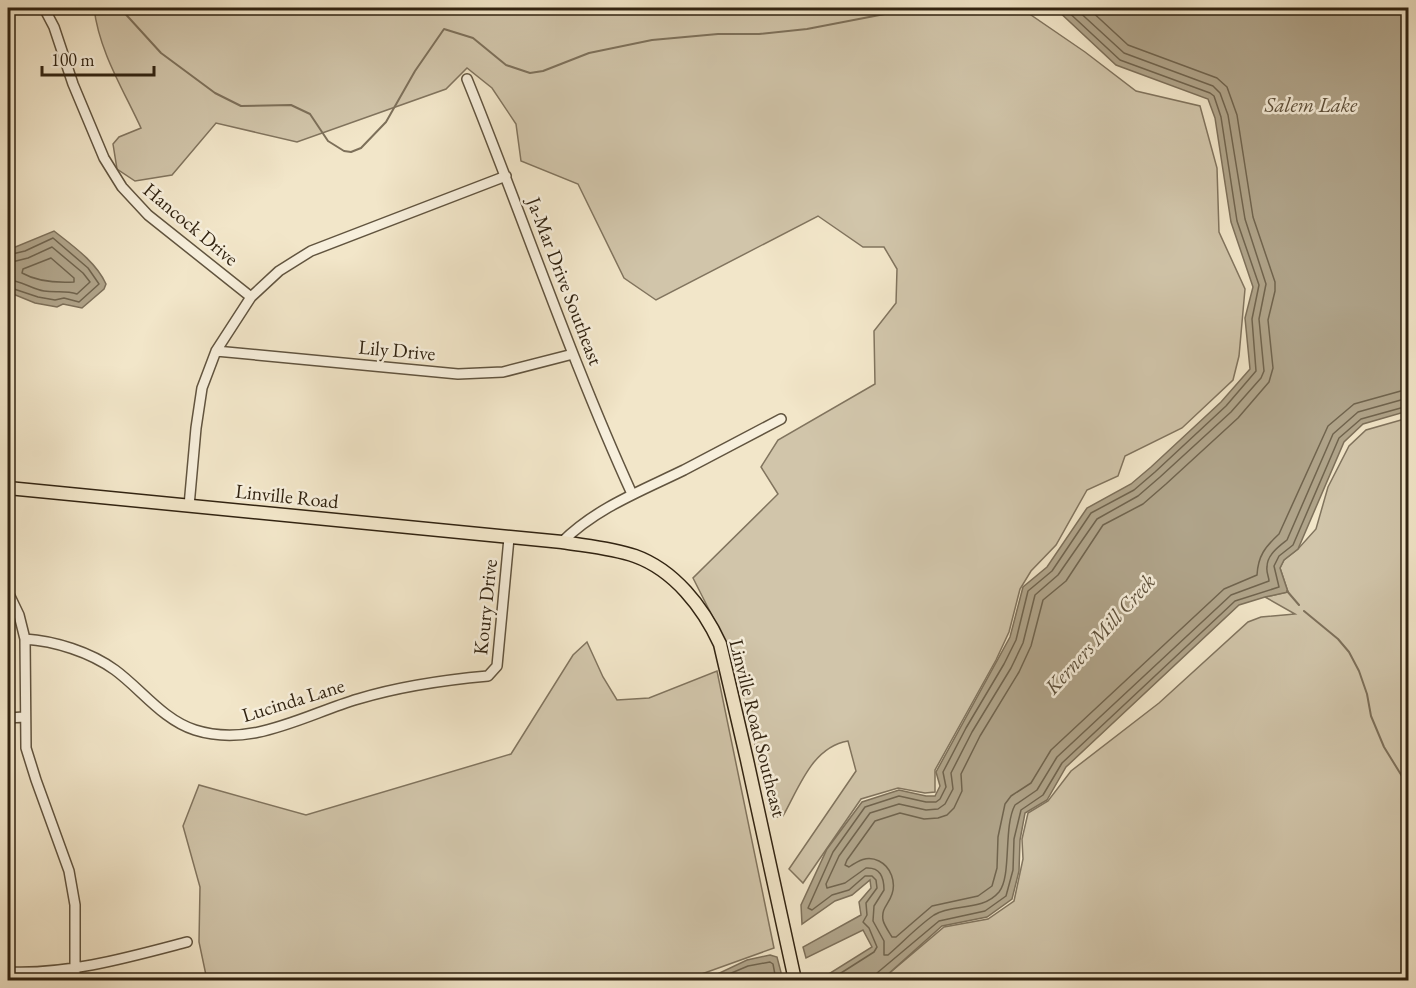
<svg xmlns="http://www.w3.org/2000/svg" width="1416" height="988" font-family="'EB Garamond',serif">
<rect width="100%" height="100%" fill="#f2e6c9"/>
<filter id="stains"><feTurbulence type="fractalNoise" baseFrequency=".00333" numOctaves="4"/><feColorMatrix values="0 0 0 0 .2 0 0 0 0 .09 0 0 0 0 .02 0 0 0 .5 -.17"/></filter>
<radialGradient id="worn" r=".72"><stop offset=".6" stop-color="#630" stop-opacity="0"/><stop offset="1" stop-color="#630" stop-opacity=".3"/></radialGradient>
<path fill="#d1c5aa" stroke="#81745e" stroke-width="1.5" d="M94 8H934L936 11 1028 13 1085 52 1136 91 1200 106 1217 168 1219 232 1245 289 1239 356 1233 380 1182 428 1125 456 1118 476 1087 490 1056 545 1031 571 1020 589 1009 632 996 660 935 770V792L925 793 898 788 861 799 803 883 789 869 856 771 848 741C812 747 799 788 783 816L772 818 736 663 693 578 778 494 761 467 778 440 875 384 874 331 896 303 897 269 884 247H863L818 216 656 300 624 278 578 184 521 161 516 124 492 88 467 68 446 89 297 142 216 123 172 175 135 181 117 169 113 144 119 137 141 128C123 89 99 51 94 8Z
M1408 418V980H876L887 975 944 927 988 919 1014 901 1023 859 1022 839 1028 813 1048 801 1071 771 1159 703 1248 622 1261 617 1295 614 1265 597 1288 592 1280 568 1284 560 1298 549 1316 529 1328 487 1349 446 1366 430Z
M587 642 603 677 617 700 649 698 717 671 774 948 685 980H207L199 942 200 887 183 826 199 785 306 815 511 754 573 655Z"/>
<path fill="#b0a48a" stroke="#7d705a" stroke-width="1.5" d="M1055 8H1390L1408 14V411L1363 424 1344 442 1298 549 1284 560 1280 568 1288 592 1265 597 1239 605 1066 767 1047 800 1025 813 1020 840 1019 871 1012 899 987 917 942 926 887 975 876 980H819L872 947 863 930 806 958 803 947 861 915 859 902 871 888 870 880 852 895 835 901 802 924 801 905 827 849 862 802 899 790 926 796H935L940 786 936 772 1010 637 1023 587 1047 567 1087 508 1131 484 1151 467 1221 402 1250 369 1245 318 1253 287 1231 222 1215 118 1208 99 1116 65Z
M54 231C73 246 96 262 106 284L104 289 82 308 63 304 57 307 35 303 8 292V250Z
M770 955 777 957 783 980H698L707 979 747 960Z"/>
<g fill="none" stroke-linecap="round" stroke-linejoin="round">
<path stroke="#70644e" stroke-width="1.5" d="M1075 8 1124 53 1213 86 1220 93 1228 115 1245 219 1266 284 1259 319 1264 371 1261 378 1231 412 1160 477 1138 496 1097 519 1058 575 1035 595 1023 643 1011 668 972 732 951 773 953 789 945 804 938 809 926 810 899 804 870 813 839 856 826 884 827 888 845 883 866 868C880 867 884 877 884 890L874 906 873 921 884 941V955H888C903 942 918 926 934 915 953 903 982 912 999 892 1012 876 1003 827 1015 805L1037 790 1057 757 1231 595 1269 581C1269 577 1266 572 1267 567 1267 555 1278 547 1287 540L1333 434 1358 412 1408 398
M1088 8 1128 45 1217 78 1227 87 1237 115 1253 217 1275 282V291L1268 320 1273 368 1269 382 1238 418 1166 484 1143 504 1103 525 1066 581 1043 600 1031 646 1019 672 980 736 961 774 962 791 954 808 947 815 938 818 924 819 900 813 875 821 847 860 845 865 849 867C858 861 867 855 879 861 891 867 896 882 892 894 889 904 881 908 883 920 884 925 889 932 892 937H896L932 906 978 896 992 886 997 868 998 837 1005 804 1011 796 1031 783 1051 750 1224 589 1257 575C1258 556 1265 547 1279 534L1328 426 1354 404 1408 389
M8 255 25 251 53 238 88 268 99 284 79 302 64 298 55 300 38 297 8 287
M51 258 74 278V282C56 283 38 282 22 273L23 269Z
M8 263 28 258 52 247 83 273 90 282 77 294C65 290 56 293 44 291 32 289 20 280 8 280
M715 980 748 966 770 962 773 964 776 980
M830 980 874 952 877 947 869 928 863 922 867 915 866 903 877 888 876 880 872 876H865L849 890 832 895 812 910 808 908 833 852 865 807 899 796 926 802H936L940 799 946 787 943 772 966 728 1004 664 1016 640 1028 591 1052 571 1091 513 1134 490 1155 472 1226 406 1256 371 1252 319 1259 285 1237 221 1221 117 1214 96 1210 93 1120 60 1064 8
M874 980 877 973 939 921 985 911 1006 896 1013 870 1014 839 1021 810 1043 795 1062 763 1235 601 1279 587 1274 566 1279 556 1293 545 1339 438 1361 419 1408 406"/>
<path stroke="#7d705a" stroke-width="2" d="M120 8 161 53 215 93 241 106 291 105 310 114 328 141 344 151 351 152 361 148 386 122 415 71 444 29 473 38 506 65 530 73 543 71 589 53 652 40 718 34H759L807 29 916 8
M1287 591 1299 605
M1304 611 1338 639 1349 652 1359 671 1367 694 1371 716 1384 747 1408 786"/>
<defs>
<path id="minor" d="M44 8 54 27 73 84 104 158 122 187 148 215 251 297
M467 79C523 217 570 358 632 494
M216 351 458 374 503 372 573 354
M189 506 196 428 202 388 216 351 251 297 279 271 311 251 506 176
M562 542C596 508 641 491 684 470 716 453 749 436 781 419
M8 592 19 615 25 639 26 748 36 780 69 871 75 905V980
M25 639C55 641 90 652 115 670 141 689 163 720 195 730 252 748 304 715 358 699 401 686 443 680 488 676L497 666 509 538
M8 718 24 717
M8 972C67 975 130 957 187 942"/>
<path id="major" d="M8 488 562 542C586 546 612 548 635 556 674 570 703 607 720 644L747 760 795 980"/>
</defs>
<use href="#minor" stroke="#61543f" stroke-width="12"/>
<use href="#major" stroke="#312311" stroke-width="15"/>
<use href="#minor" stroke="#f7efdc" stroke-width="9"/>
<use href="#major" stroke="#f2e6c9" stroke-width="12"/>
</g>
<g text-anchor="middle" stroke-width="5" stroke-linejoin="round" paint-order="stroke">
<g font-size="20" fill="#312311" stroke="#f7efdc">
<text transform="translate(191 224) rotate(40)" y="7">Hancock Drive</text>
<text transform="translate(565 281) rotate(69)" y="7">Ja-Mar Drive Southeast</text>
<text transform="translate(397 350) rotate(5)" y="7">Lily Drive</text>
<text transform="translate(287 496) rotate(6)" y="7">Linville Road</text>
<text transform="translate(485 607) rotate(-84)" y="7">Koury Drive</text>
<text transform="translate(293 700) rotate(-17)" y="7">Lucinda Lane</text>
<text transform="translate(758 728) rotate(76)" y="7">Linville Road Southeast</text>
</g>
<g font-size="21" font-style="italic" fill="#5d503b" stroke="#f7efdc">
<text x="1311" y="112">Salem Lake</text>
<text transform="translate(1100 634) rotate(-48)" y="7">Kerners Mill Creek</text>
</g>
</g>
<rect width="1416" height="988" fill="none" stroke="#f2e6c9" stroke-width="30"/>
<rect x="9" y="9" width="1398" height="970" fill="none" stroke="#312311" stroke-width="3"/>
<rect x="15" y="15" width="1386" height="958" fill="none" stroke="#312311" stroke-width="1.5"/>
<path d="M42 66v9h112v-9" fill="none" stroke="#312311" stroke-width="3"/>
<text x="51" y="66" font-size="18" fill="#312311" stroke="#f7efdc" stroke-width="4.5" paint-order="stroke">100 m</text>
<rect width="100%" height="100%" filter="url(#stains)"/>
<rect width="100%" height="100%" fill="url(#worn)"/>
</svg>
